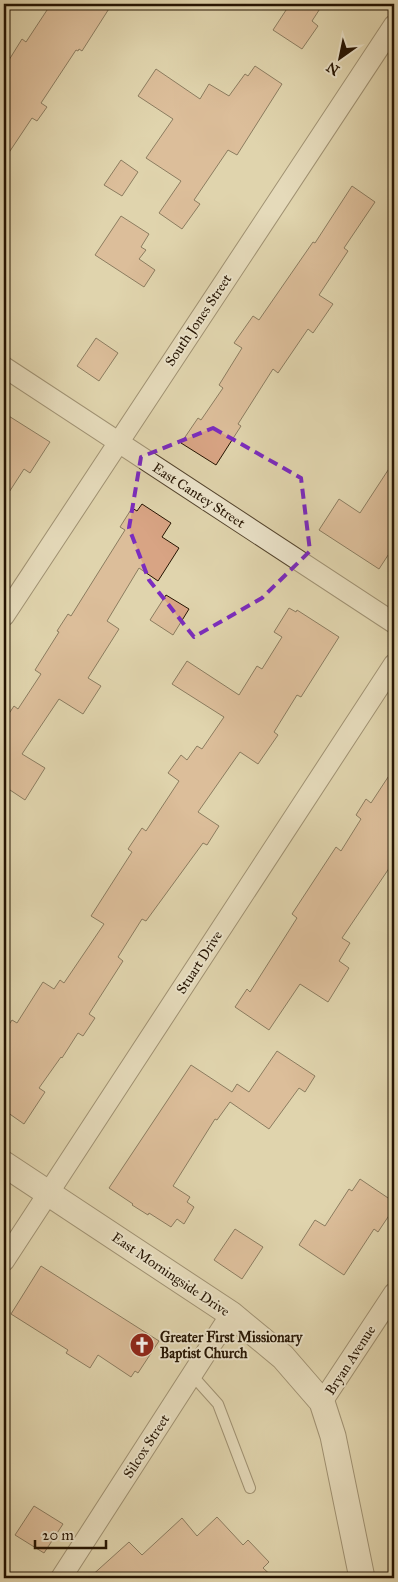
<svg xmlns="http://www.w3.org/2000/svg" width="398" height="1582" font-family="'IM FELL Great Primer',serif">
<rect width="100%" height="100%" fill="#e0d4ad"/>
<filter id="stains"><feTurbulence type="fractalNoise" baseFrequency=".004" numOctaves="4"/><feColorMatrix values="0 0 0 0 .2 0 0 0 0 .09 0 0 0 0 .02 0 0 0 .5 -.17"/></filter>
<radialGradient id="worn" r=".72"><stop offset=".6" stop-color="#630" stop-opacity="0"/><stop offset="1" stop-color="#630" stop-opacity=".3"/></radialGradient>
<path fill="#d8a484" stroke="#251402" d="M51 4H112L82 51 79 49 78 51 76 50 41 103 47 107 37 121 32 118 4 160V68L22 39 26 42Z
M290 4H323L312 21 318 26 302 49 273 30Z
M255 66 282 84 237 155 228 150 194 200 200 204 182 229 159 213 181 181 146 158 173 119 138 96 156 69 200 99 209 84 229 96 245 74 248 76Z
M121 160 138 172 122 196 104 185Z
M352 186 375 202 344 248 348 251 319 295 333 304 313 333 308 329 278 373 273 369 238 424 241 426 216 465 181 443 198 418 201 420 223 388 219 385 242 348 234 343 253 316 259 320 313 242 315 243Z
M121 216 149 234 141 247 146 250 139 259 155 270 144 287 95 255Z
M96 338 118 353 99 381 77 366Z
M4 413 50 442 30 473 24 469 4 500Z
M394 461V546L379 569 319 530 339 499 360 513Z
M142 504 171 523 162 537 179 548 158 581 139 568 107 621 119 629 88 678 101 686 83 714 59 699 22 754 45 768 25 800 4 786V721L14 706 18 709 41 674 35 670 59 632 57 631 68 614 71 616 125 530 120 527 132 508 137 511Z
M166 595 189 609 173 635 150 620Z
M289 608 296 612 297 610 339 637 301 697 297 695 274 732 278 735 258 764 240 752 198 812 219 826 207 845 203 843 146 921 142 919 118 957 123 961 89 1014 95 1018 83 1036 78 1033 62 1058 61 1057 39 1088 45 1092 24 1124 4 1110V1032L12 1020 17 1023 43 982 54 989 60 980 64 983 104 924 91 916 132 852 128 849 142 828 146 831 179 781 168 773 181 755 187 760 197 746 202 749 224 717 172 684 187 661 239 695 257 666 262 669 282 637 274 632Z
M394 768V861L342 938 350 943 339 961 349 968 328 1002 300 984 269 1030 235 1007 247 989 250 992 297 918 292 914 336 847 341 851 361 819 356 815 366 799 371 803Z
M277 1051 315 1076 305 1092 299 1088 269 1129 230 1102 217 1120 215 1119 173 1186 190 1197 187 1202 194 1207 184 1224 177 1219 171 1227 149 1213 148 1215 132 1205 133 1204 109 1188 191 1065 232 1092 237 1084 249 1092Z
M360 1179 394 1202V1208L378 1232 374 1229 344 1275 299 1245 315 1220 325 1226 349 1189 352 1191Z
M235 1229 263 1247 242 1279 214 1260Z
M41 1266 159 1341 138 1373 135 1371 131 1377 98 1355 90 1368 66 1353 68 1350 11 1314Z
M34 1506 63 1524 44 1553 15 1535Z
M217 1517 243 1545 248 1540 269 1562 263 1568 274 1578H89L129 1542 142 1555 182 1518 197 1536Z"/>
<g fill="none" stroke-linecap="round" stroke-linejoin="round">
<defs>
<path id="service" d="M192 1375 218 1404 250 1488"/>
<path id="minor" d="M4 367 394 623
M4 616 394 25
M4 1261 394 664
M322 1402 394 1293
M61 1578 231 1314"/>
<path id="tertiary" d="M4 1164 231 1314 283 1357 322 1402 333 1436 362 1578"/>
</defs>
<use href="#service" stroke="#54442d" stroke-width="12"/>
<use href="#minor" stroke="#54442d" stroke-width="22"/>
<use href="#tertiary" stroke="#54442d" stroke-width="27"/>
<use href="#service" stroke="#ebe3ca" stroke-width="10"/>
<use href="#minor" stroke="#ebe3ca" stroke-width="20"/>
<use href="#tertiary" stroke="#ebe3ca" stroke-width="25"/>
</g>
<path d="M0 0H398V1582H0ZM213 428 301 478 310 551 262 598 194 637 149 580 129 528 141 457Z" fill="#e0d4ad" fill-opacity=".55" fill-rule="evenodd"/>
<path fill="none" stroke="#7b2cbf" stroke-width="4" stroke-dasharray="10 6" stroke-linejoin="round" d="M213 428 301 478 310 551 262 598 194 637 149 580 129 528 141 457Z"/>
<defs>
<symbol id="church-disc" viewBox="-11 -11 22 22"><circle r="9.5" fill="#8f2418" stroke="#ebe3ca"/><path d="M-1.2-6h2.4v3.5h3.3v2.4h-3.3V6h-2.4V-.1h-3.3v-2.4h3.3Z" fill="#fff"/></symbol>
</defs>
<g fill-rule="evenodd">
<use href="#church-disc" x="128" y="1331" width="28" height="28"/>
</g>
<g text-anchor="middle" stroke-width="4" stroke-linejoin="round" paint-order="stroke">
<g font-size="14" fill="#251402" stroke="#ebe3ca">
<text transform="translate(198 320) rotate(-56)" y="5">South Jones Street</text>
<text transform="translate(199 495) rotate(33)" y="5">East Cantey Street</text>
<text transform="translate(199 962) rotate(-57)" y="5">Stuart Drive</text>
<text transform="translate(171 1274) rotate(34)" y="5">East Morningside Drive</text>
<text transform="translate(350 1360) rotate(-57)" y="5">Bryan Avenue</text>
<text transform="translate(146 1446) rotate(-57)" y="5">Silcox Street</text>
</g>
<g font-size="14" font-weight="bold" fill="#251402" stroke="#ebe3ca" text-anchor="start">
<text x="160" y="1342">Greater First Missionary<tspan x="160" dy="16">Baptist Church</tspan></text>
</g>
</g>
<rect width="398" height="1582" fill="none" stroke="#e0d4ad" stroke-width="20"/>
<rect x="5" y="5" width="388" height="1572" fill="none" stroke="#251402" stroke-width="2.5"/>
<rect x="10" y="10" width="378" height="1562" fill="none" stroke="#251402"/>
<g transform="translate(340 58) rotate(213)" stroke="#ebe3ca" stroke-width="4" paint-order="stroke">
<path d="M0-4L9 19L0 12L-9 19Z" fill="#251402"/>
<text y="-8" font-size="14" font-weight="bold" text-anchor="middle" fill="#251402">N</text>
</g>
<path d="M35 1540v8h71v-8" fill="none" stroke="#251402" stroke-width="2.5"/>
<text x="42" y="1540" font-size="15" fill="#251402" stroke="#ebe3ca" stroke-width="4" paint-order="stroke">20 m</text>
<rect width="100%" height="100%" filter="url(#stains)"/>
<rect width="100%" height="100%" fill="url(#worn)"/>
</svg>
